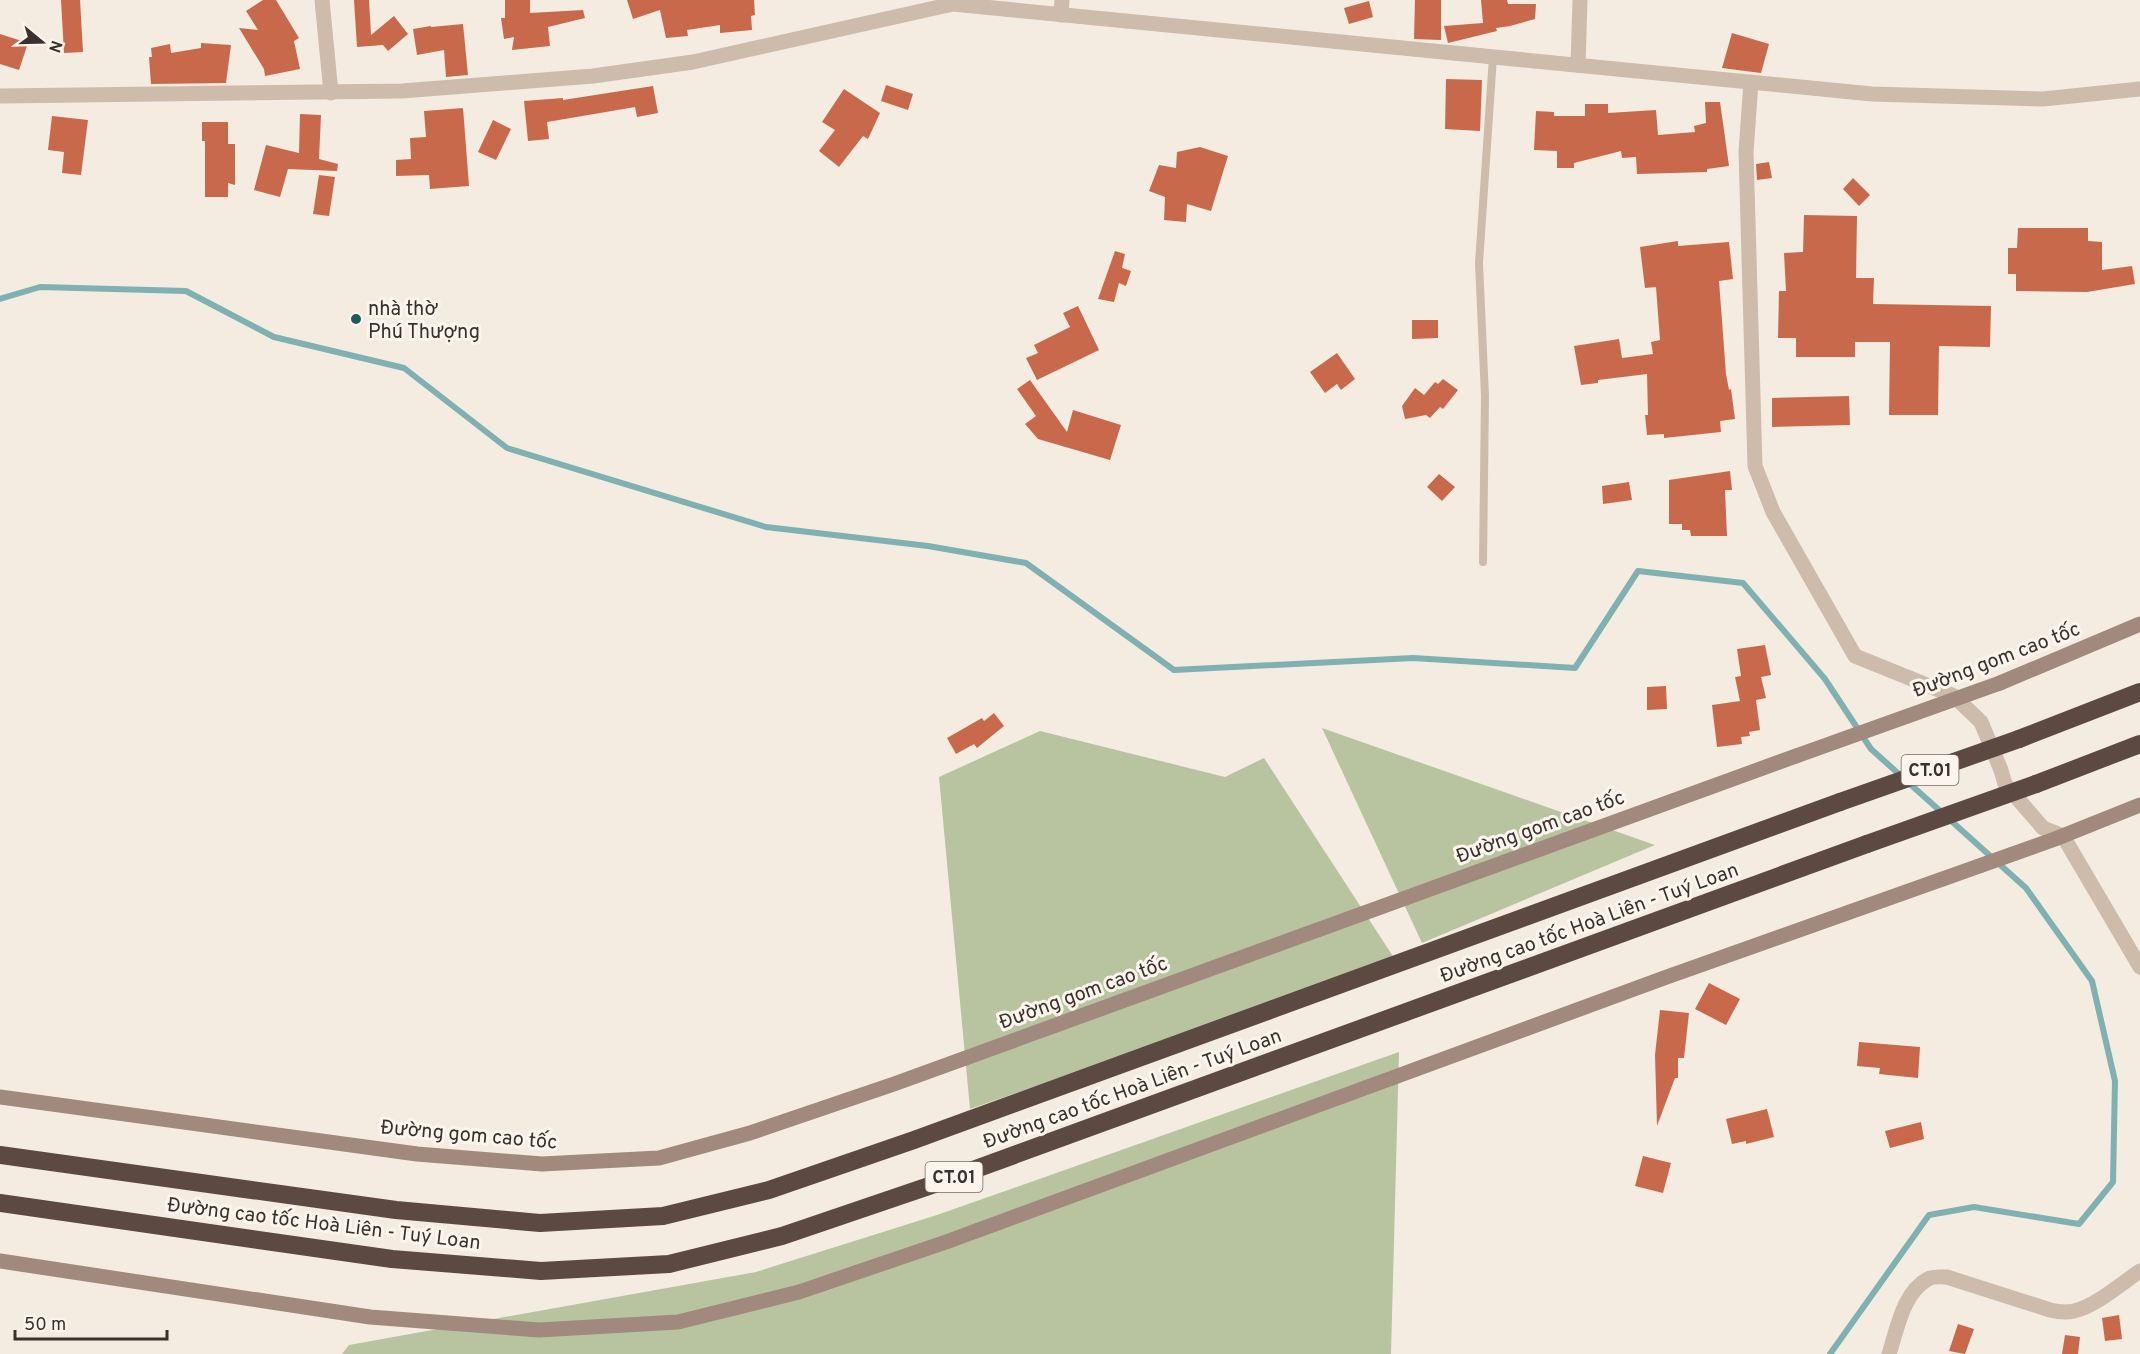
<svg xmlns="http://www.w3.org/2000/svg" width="2140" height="1354" font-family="Overpass,sans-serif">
<rect width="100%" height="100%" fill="#f4ebe1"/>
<path fill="#b8c4a0" d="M1322 728 1655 845 1422 943Z
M1040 731 1225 777 1264 758 1396 961 970 1109 939 777Z
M1399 1052 1391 1354H342L349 1345 756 1272 937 1215Z"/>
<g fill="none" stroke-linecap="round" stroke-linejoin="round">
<path stroke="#7fb0b2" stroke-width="6" d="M0 299 40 287 186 291 274 337 404 368 507 448 766 527 928 546 1026 563 1174 670 1413 658 1575 668 1638 571 1743 583 1825 679 1871 749 2026 888 2092 981 2115 1081 2113 1182 2079 1224 1974 1207 1929 1215 1830 1354"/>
</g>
<path fill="#c8694b" d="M61 0H80L83 52 64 53Z
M263 0H276L299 38 294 41 300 69 265 76 264 69 239 28 258 30 246 11Z
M354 0H369L371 35 394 16 408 34 388 51 383 45 357 47Z
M505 0H530V13L583 10 585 18 548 27 550 46 512 50 514 37 504 39 501 18H505Z
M627 0H754L755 15 751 16 752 30 720 33V25L687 30 688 36 666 38 660 10 633 19Z
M1415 0H1441V40L1414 39Z
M1481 0H1507L1508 4H1536L1535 19 1510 26 1496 28 1497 31 1448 43 1444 26 1483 23Z
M1369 1 1373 17 1349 24 1344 8Z
M463 24 468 75 446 77 444 50 417 55 413 29 431 26V27Z
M1732 33 1769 44 1761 73 1722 68Z
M0 34 28 43 19 70 0 64Z
M201 43 231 45 226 83 151 84 149 57H152L151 48 170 44 171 53 201 48Z
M1446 79 1482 80 1480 131 1445 129Z
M886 85 913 94 908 110 881 101Z
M653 86 658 113 637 117 635 107 547 122 549 139 528 141 524 101 563 98V100Z
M844 89 880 113 868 139 863 136 839 167 819 151 835 130 822 122Z
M1705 102H1720L1729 166 1707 169V172L1637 174 1636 157 1622 158 1621 151 1574 163V168H1557V151L1534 150 1536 111 1554 112V116H1585V104H1608V113L1656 110 1658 135 1695 132 1694 126 1706 123Z
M463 108 469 186 430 189 429 175 396 176V160L411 159 410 138 426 137 424 111Z
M300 114 321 115 319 159 338 164 337 171 288 169 280 197 254 190 266 145 299 153Z
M52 116 88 120 81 175 62 173 64 152 48 150Z
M493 120 511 129 496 160 478 152Z
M202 122H228V144H235V185L228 183V197H205V141H202Z
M1200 147 1228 156 1211 211 1187 204 1186 222 1164 220 1165 197 1149 191 1159 165 1176 168 1177 152Z
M1769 162 1772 178 1757 180 1756 164Z
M319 175 335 177 329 216 313 214Z
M1853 178 1870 195 1859 206 1843 189Z
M1804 215 1857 216 1856 278H1874L1873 304 1991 306 1990 347 1939 346 1938 415H1889L1890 342H1855V357H1796V338H1778L1779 291H1786L1784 253 1803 252Z
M2018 228H2088V241L2102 242V270L2132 266 2135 284 2087 292 2016 291V274H2008V248H2017Z
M1678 241V246L1729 242 1733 279 1719 281 1726 374 1729 390 1731 389 1735 419 1720 421 1721 432 1664 438V434L1647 435 1645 415H1648L1647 374 1598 380V383L1581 385 1574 346 1619 339 1622 358 1653 354 1651 342 1660 340 1656 287 1645 288 1640 247Z
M1115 251 1125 254 1122 268 1131 271 1126 286 1119 283 1114 302 1098 299Z
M1078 306 1099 350 1037 380 1026 358 1038 353 1034 345 1070 327 1063 313Z
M1412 320H1438V338L1412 339Z
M1337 353 1355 379 1341 390 1337 384 1325 393 1310 372Z
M1443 379 1458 390 1443 409 1440 407 1430 418 1426 415 1405 419 1402 406 1415 388 1424 395 1435 382 1438 384Z
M1030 380 1067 432 1073 410 1121 425 1110 460 1038 439 1025 424 1036 416 1017 389Z
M1849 396 1850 425 1772 427V398Z
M1730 471 1732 490H1725L1727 536H1691L1690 530H1682V524H1669V480Z
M1439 474 1455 487 1442 501 1427 487Z
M1629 482 1632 500 1603 504 1602 486Z
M1765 645 1771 675 1761 677 1766 698 1756 700 1760 730 1749 732 1750 736 1741 737 1742 744 1717 747 1712 705 1740 701 1735 677 1741 676 1737 649Z
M1666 686 1667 709 1647 710V687Z
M994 713 1004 726 977 748 974 744 956 754 947 738 982 718 984 721Z
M1709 983 1740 999 1726 1025 1695 1009Z
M1660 1010 1689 1013 1684 1058H1678V1078H1675L1657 1126 1655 1055Z
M1859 1042 1920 1047 1918 1078 1879 1074 1880 1068 1857 1066Z
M1767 1109 1774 1137 1746 1144V1141L1732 1144 1726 1119Z
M1921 1122 1924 1139 1890 1148 1885 1131Z
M1643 1156 1671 1163 1663 1193 1635 1186Z
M2119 1315 2122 1339 2105 1341 2102 1318Z
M1958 1324 1974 1329 1965 1354 1949 1351Z
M2065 1335 2080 1337 2078 1354H2062Z"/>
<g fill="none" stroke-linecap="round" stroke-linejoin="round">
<path stroke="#cdbbac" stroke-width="8" d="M1483 562 1485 396 1479 263 1493 57"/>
<path stroke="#cdbbac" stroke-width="15" d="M322 0 331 93
M1061 15 1062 0
M1578 65 1580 0
M1751 82 1746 152 1755 466 1773 512 1855 656 1954 696 1981 722 2001 770 2005 784 2043 828 2063 836 2140 967
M1889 1354C1897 1330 1903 1292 1928 1279 1933 1276 1941 1277 1947 1277L2050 1310C2058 1312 2066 1313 2074 1311 2096 1306 2122 1283 2140 1271"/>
<path stroke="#cdbbac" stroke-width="15" d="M0 96 402 91 593 76 693 62 953 4 1872 94 2043 99 2140 89"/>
<path stroke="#a18a7d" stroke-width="15" d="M2000 683 2140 624
M0 1097 417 1154 542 1164 659 1158 750 1133 894 1084 1796 756
M0 1261 370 1317 539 1330 678 1322 799 1292 946 1242 1664 978 2055 839 2140 805"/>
<path stroke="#5c4a42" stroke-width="18" d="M2019 739 2140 692
M2036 784 2140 744
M0 1155 396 1210 540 1223 663 1216 769 1190 914 1140 1840 802
M0 1203 392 1259 541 1271 669 1264 782 1236 929 1186 1867 844"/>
<path stroke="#a18a7d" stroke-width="15" d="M1796 756 2000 683"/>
<path stroke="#5c4a42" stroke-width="18" d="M1840 802 2019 739
M1867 844 2036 784"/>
</g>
<circle fill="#1f5a5e" stroke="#fbf5ee" stroke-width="2" cx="356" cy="319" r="6"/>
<g text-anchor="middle" stroke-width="6" stroke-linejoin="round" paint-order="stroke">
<g fill="#fbf5ee" stroke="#756b66" stroke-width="1.5">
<rect x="1901.5" y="755" width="57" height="30" rx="4.5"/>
<rect x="925.5" y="1162" width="57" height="30" rx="4.5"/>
</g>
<g font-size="18" font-weight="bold" fill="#3b302b">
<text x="1930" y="776">CT.01</text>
<text x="954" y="1183">CT.01</text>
</g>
<g font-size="20" fill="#3b302b" stroke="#fbf5ee" text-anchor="start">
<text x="368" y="315">nhà thờ<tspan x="368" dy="23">Phú Thượng</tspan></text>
</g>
<g font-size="20" fill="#3b302b" stroke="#fbf5ee">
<text transform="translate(1996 659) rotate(-21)" y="7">Đường gom cao tốc</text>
<text transform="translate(1540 826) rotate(-20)" y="7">Đường gom cao tốc</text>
<text transform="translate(1589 922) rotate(-20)" y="7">Đường cao tốc Hoà Liên - Tuý Loan</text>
<text transform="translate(1083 992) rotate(-20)" y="7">Đường gom cao tốc</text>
<text transform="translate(1132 1088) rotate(-20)" y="7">Đường cao tốc Hoà Liên - Tuý Loan</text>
<text transform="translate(469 1134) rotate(5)" y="7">Đường gom cao tốc</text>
<text transform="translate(324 1223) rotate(7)" y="7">Đường cao tốc Hoà Liên - Tuý Loan</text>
</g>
</g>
<g transform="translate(42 42) rotate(109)" stroke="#fbf5ee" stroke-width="4.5" paint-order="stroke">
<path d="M0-4.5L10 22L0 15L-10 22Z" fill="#3b302b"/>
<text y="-9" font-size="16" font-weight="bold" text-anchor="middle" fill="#3b302b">N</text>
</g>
<path d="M15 1330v9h152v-9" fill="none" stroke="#3b302b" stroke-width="3"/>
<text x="24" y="1330" font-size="18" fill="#3b302b" stroke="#fbf5ee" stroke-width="4.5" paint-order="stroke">50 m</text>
</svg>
